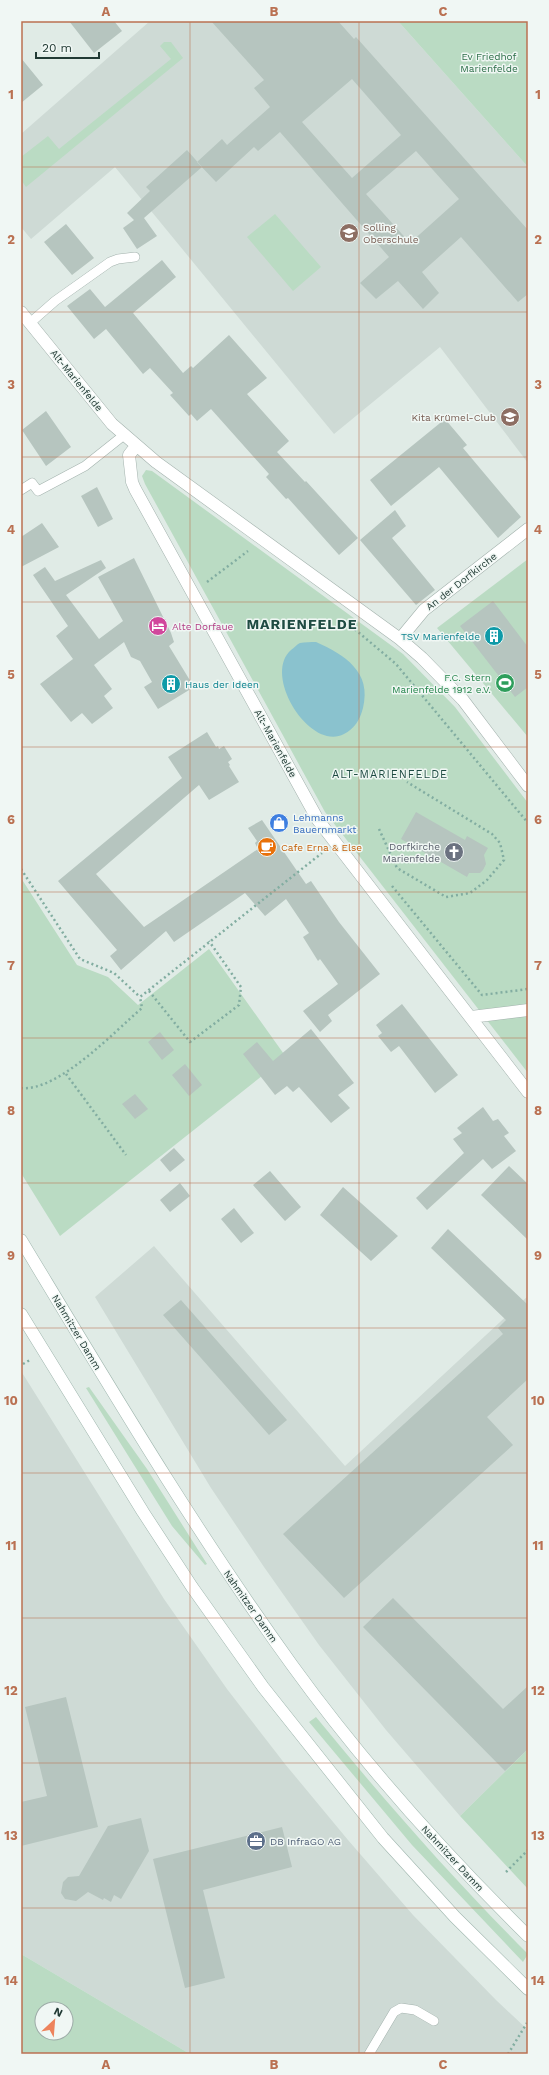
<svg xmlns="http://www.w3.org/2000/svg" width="549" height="2075" font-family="'Work Sans',sans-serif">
<rect width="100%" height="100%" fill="#e0ebe6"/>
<path fill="#cedad5" d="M150 21H398L528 167V463L440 347 334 434 115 167 31 239 21 227V134Z
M154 1246 345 1466 528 1296V1749L460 1816 386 1730 319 1645 264 1567 211 1488 95 1297Z
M21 1371 164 1599 227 1689 285 1764 348 1840 413 1915 496 2000 528 2030V2054H190L21 1954Z"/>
<path fill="#badbc3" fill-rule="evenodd" d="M398 21H528V167Z
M164 42H171L183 58 26 187 21 180V157L48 136 59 149 171 59 160 46Z
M275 214 321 267 293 291 247 237Z
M146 470 152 471 403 654 455 707 528 803V1073L325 812 145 484 142 476Z
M528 559V737L437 628Z
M21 878 77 965 108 977 138 1005 209 949 286 1057 60 1236 21 1173Z
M89 1387 147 1469 207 1564 205 1565 172 1526 86 1388Z
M316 1717C383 1799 453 1879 528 1954L523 1962 412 1845 309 1722Z
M528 1749V1889L460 1816Z
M21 1954 190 2054H21ZM42 2009H66V2033H42Z"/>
<path fill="#8ac2ce" d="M316 642C345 655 372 672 363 708 360 720 354 729 344 734 310 752 262 675 291 650 294 648 297 644 300 643 305 642 311 642 316 642Z"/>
<path fill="#b6c5bf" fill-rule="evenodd" d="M69 21H114L122 31 94 53Z
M211 21H338L354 39 356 37 528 230V294L518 302 461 237 422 272 439 293 423 309 398 281 376 299 360 283 389 257 280 132 258 151 254 147 216 182 197 162 222 139 227 145 270 107 254 88 264 80ZM352 79 401 135 352 178 302 122ZM416 151 459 199 410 243 366 194Z
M21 58 43 85 21 103Z
M187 150 202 167 144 218 157 236 137 249 123 228 134 220 127 213 150 191 146 187Z
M66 224 94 258 72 275 44 242Z
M162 260 176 277 133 313 183 373 191 366 193 368 229 335 267 378 247 394 289 441 277 452 305 482 306 481 358 538 339 555 288 498 286 499 266 477 269 474 211 409 197 421 191 414 189 416 170 395 173 393 150 368 143 374 106 329 94 339 67 306 90 289 105 307Z
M46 411 71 447 46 466 22 430Z
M445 419 467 445 463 448 521 517 498 538 439 467 391 506 370 480Z
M97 487 113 519 98 527 81 496Z
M395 510 406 526 392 538 435 590 416 605 360 540Z
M42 523 59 547 21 567V537Z
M134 558 171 633 174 642 169 646 194 687 158 709 144 687 152 682 140 661 131 657 124 642 94 665 112 689 104 696 113 708 92 724 82 713 71 722 40 684 73 659 56 636 68 626 33 575 45 567 55 581 101 560 106 568 66 595 99 639 123 621 98 577Z
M493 601 528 647V687L515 697 460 626Z
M207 732 216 747 218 746 219 749 224 746 232 759 228 762 230 765 229 766 239 782 209 800 199 785 96 874 144 927 258 849 255 843 257 841 248 828 262 820 306 884 311 881 339 922 380 974 328 1015 332 1021 320 1032 303 1011 338 984 320 959 318 961 303 937 309 933 286 899 265 916 245 893 174 942 166 931 121 970 110 956 117 950 58 881 182 778 168 757Z
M416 812 465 840 467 836 488 848 484 855 486 864 483 870 480 873H469L467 877 401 839Z
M402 1004 458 1075 435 1093 399 1046 391 1052 378 1036 382 1033 376 1025Z
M311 1029 354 1083 338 1095 350 1108 331 1123 299 1087 293 1092 287 1086 275 1095 243 1054 257 1042 273 1061Z
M160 1032 174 1050 162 1060 148 1042Z
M185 1064 202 1085 189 1096 172 1075Z
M135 1094 148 1109 135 1119 122 1104Z
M483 1107 493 1121 498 1119 509 1133 504 1136 516 1151 492 1169 483 1159 427 1210 416 1198 464 1153 453 1139 462 1133 457 1128Z
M174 1148 185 1160 170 1172 160 1160Z
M509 1166 528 1184V1240L481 1195Z
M270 1171 301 1207 285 1221 253 1185Z
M180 1183 190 1196 170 1212 160 1200Z
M343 1187 398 1236 371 1261 320 1215Z
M234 1208 254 1233 241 1243 221 1219Z
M448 1229 528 1305V1379L487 1417 513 1445 344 1598 283 1534 503 1334 498 1328 506 1320 431 1248Z
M181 1300 287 1420 269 1435 163 1315Z
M393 1598 503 1709 528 1686V1749L505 1771 363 1627Z
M66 1697 98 1827 21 1846V1802L47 1796 25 1707Z
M141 1818 149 1851 121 1899 114 1895 111 1902 104 1898 103 1900 88 1892 76 1901 65 1899 61 1893 63 1882 68 1877 79 1876 108 1826Z
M282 1827 292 1867 203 1890 225 1978 185 1988 153 1859Z"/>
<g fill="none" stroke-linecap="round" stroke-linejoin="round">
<defs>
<path id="service" d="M30 323 55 301 110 262 118 259 135 257
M21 490 32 483 38 491 85 466 124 435
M369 2054 394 2012 401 2008 415 2010 434 2021"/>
<path id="minor" d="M21 312 112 424 156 462 400 639 422 658 463 700 528 786
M136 446 129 455 132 482 135 489 318 820 528 1092
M400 639 424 610 528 529
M471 1017 528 1010"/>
<path id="secondary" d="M21 1240C108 1384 193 1528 292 1665 362 1762 443 1852 528 1936
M21 1314 143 1512 192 1587 263 1687 383 1838 455 1917 528 1989"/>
</defs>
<use href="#service" stroke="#a3b2ad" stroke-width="10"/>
<use href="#minor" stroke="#a3b2ad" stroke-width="13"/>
<use href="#secondary" stroke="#9fb6ae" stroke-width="13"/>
<path stroke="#82ada1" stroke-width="2.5" stroke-dasharray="2 3" stroke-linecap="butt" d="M207 582 248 551
M351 626 396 664 528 823
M379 829 397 868 446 897 470 893 487 880 504 860 500 843 492 834 407 782
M21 869 80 959 114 973 140 997
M392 886 482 995 528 989
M149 991 190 1042 239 1005 241 987 209 941
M66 1074 126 1155
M21 1088C58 1092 115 1031 142 1008L140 997 322 853
M23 1364 30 1360
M506 1872 528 1850
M508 2054 527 2023"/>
<use href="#service" stroke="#fff" stroke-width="9"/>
<use href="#minor" stroke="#fff" stroke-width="12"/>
<use href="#secondary" stroke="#fff" stroke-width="12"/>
</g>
<path fill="none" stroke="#ba7152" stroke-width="1" stroke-opacity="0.55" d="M190 21V2054M359 21V2054M21 167H528M21 312H528M21 457H528M21 602H528M21 747H528M21 892H528M21 1038H528M21 1183H528M21 1328H528M21 1473H528M21 1618H528M21 1763H528M21 1908H528"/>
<defs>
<symbol id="school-disc" viewBox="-11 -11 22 22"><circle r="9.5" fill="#8d6e63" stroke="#f0f7f4"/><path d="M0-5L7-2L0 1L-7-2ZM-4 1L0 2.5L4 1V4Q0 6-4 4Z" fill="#fff"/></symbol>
<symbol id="hotel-disc" viewBox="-11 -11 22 22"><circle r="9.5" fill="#d1479c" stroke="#f0f7f4"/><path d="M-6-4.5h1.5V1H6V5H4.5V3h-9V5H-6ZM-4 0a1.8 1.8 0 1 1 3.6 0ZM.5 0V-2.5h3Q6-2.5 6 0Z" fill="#fff"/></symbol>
<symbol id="building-disc" viewBox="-11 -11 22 22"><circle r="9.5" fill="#0f9aa8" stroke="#f0f7f4"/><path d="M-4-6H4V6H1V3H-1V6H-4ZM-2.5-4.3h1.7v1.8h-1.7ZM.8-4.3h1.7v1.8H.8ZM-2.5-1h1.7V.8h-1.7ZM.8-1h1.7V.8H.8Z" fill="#fff"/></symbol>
<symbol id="stadium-disc" viewBox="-11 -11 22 22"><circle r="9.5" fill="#2e9e5b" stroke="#f0f7f4"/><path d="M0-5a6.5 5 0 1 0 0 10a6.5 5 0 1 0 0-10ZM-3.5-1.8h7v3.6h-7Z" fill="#fff"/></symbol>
<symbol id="shop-disc" viewBox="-11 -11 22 22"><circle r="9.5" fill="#3f7fe0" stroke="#f0f7f4"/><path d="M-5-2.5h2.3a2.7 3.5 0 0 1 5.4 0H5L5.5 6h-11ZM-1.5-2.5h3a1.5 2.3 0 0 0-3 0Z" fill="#fff"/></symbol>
<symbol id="cafe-disc" viewBox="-11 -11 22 22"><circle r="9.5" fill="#e8710a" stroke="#f0f7f4"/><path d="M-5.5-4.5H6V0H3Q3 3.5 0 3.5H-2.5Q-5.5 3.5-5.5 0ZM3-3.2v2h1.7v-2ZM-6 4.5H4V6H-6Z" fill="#fff"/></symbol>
<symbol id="church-disc" viewBox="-11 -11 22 22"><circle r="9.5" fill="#6b7280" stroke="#f0f7f4"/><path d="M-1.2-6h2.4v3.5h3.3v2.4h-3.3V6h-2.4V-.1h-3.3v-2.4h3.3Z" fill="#fff"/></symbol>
<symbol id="office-disc" viewBox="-11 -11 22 22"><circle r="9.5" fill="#5c6f8a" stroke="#f0f7f4"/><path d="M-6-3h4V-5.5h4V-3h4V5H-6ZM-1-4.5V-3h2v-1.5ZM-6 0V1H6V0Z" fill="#fff"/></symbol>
</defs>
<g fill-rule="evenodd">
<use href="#school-disc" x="338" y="222" width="22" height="22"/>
<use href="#school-disc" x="499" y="406" width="22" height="22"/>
<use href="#hotel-disc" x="147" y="615" width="22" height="22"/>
<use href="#building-disc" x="483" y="625" width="22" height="22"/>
<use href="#stadium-disc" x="494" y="672" width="22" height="22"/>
<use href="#building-disc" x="160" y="673" width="22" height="22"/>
<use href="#shop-disc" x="268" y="812" width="22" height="22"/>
<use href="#cafe-disc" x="256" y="836" width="22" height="22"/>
<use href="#church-disc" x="443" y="841" width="22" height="22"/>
<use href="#office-disc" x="245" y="1830" width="22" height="22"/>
</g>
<g text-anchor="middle" stroke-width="3" stroke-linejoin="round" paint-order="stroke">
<g font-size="10" fill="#2d6f49" stroke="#f0f7f4">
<text x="489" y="60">Ev Friedhof<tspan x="489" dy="12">Marienfelde</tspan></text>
</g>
<g font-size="10" fill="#785e54" stroke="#f0f7f4" text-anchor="start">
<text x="363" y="231">Solling<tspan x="363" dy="12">Oberschule</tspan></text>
<text x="496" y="421" text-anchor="end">Kita Krümel-Club</text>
</g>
<g font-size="10" fill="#213a34" stroke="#f0f7f4">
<text transform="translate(77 380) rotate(51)" y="4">Alt-Marienfelde</text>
<text transform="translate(461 581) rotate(-38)" y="4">An der Dorfkirche</text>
<text transform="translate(276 743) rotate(61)" y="4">Alt-Marienfelde</text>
<text transform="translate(77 1332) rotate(59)" y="4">Nahmitzer Damm</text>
<text transform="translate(251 1606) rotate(55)" y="4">Nahmitzer Damm</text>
<text transform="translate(453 1858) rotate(47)" y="4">Nahmitzer Damm</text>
</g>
<g font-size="10" fill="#b23c85" stroke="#f0f7f4" text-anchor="start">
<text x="172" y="630">Alte Dorfaue</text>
</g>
<g font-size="10" fill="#0d838f" stroke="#f0f7f4" text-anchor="end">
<text x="480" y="640">TSV Marienfelde</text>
<text x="185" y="688" text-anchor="start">Haus der Ideen</text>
</g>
<g font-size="10" fill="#27864d" stroke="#f0f7f4" text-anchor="end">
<text x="491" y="681">F.C. Stern<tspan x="491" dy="12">Marienfelde 1912 e.V.</tspan></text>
</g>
<g font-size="10" fill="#366cbe" stroke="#f0f7f4" text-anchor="start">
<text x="293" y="821">Lehmanns<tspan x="293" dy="12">Bauernmarkt</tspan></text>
</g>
<g font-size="10" fill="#5b616d" stroke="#f0f7f4" text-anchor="end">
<text x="440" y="850">Dorfkirche<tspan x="440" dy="12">Marienfelde</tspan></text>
</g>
<g font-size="10" fill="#c56008" stroke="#f0f7f4" text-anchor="start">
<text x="281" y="851">Cafe Erna &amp; Else</text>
</g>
<g font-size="10" fill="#4e5e75" stroke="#f0f7f4" text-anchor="start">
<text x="270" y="1845">DB InfraGO AG</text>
</g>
<g font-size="11" letter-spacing="1" fill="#1e4b42" stroke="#f0f7f4">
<text x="390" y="778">ALT-MARIENFELDE</text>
</g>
<g font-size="14" font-weight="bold" letter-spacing="1" fill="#1e4b42" stroke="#f0f7f4">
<text x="302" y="629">MARIENFELDE</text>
</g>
</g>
<rect width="549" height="2075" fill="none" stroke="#f0f7f4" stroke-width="44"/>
<g transform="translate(54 2021) rotate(26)"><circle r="19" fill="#f0f7f4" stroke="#9daba7"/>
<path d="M0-3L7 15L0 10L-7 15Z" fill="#ed835c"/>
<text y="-6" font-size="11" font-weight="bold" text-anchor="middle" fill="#213a34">N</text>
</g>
<path d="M36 52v6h63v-6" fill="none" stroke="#213a34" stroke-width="2"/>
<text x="42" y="52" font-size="12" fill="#213a34" stroke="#f0f7f4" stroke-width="3" paint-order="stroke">20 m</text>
<rect x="22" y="22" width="505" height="2031" fill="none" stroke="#ba7152" stroke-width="1.5"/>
<g font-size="13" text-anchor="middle" font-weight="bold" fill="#ba7152">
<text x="106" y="16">A</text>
<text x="274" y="16">B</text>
<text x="443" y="16">C</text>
<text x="11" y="99">1</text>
<text x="538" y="99">1</text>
<text x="11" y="244">2</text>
<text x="538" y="244">2</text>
<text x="11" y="389">3</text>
<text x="538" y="389">3</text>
<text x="11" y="534">4</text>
<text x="538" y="534">4</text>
<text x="11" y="679">5</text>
<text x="538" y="679">5</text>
<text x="11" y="824">6</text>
<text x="538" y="824">6</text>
<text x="11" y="970">7</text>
<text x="538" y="970">7</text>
<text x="11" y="1115">8</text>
<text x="538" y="1115">8</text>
<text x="11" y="1260">9</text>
<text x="538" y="1260">9</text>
<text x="11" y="1405">10</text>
<text x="538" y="1405">10</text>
<text x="11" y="1550">11</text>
<text x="538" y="1550">11</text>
<text x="11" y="1695">12</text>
<text x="538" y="1695">12</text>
<text x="11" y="1840">13</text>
<text x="538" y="1840">13</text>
<text x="11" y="1985">14</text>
<text x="538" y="1985">14</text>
<text x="106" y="2069">A</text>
<text x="274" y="2069">B</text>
<text x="443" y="2069">C</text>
</g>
</svg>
